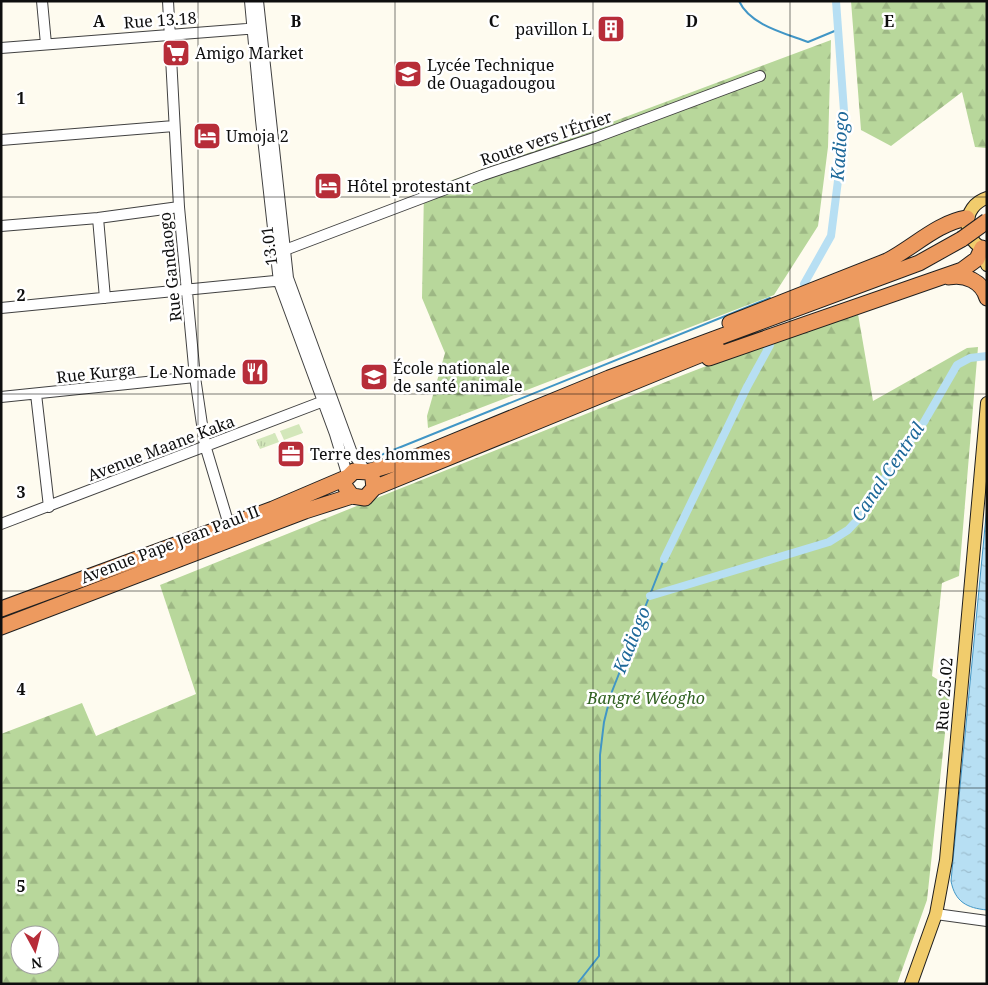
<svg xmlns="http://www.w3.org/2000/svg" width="988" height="985" font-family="'Noto Serif',serif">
<defs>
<pattern id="grass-tufts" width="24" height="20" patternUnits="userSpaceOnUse" patternTransform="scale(1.25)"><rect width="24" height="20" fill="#d3e7ba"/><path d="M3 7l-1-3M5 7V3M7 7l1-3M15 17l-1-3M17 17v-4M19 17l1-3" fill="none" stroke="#b4c59f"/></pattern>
<pattern id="forest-firs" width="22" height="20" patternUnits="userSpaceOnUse" patternTransform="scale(1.25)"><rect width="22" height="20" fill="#b8d79b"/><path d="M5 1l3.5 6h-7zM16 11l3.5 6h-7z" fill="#9db784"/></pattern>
<pattern id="water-ripples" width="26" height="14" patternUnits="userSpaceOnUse" patternTransform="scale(1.25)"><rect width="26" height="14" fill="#b7dff3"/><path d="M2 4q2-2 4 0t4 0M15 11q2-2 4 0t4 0" fill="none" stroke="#9cbecf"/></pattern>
</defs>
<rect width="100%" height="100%" fill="#fefbef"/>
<path fill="url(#grass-tufts)" d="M299 424 303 433 284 440 280 431Z
M275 433 279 442 260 449 256 440Z"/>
<path fill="url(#forest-firs)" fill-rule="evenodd" d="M851 1H987V148L975 147 962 92 891 146 861 130Z
M831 40 828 147 818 226 774 295 428 428 427 416 445 353 422 298 424 190 548 146Z
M857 308 873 401 967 348 978 347 959 576 942 583 932 676 950 687 927 900 897 984H1V734L82 703 96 736 196 694 160 585 683 375ZM20 935H50V965H20Z"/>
<path fill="url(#water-ripples)" stroke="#4196c6" d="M987 506V910C967 908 955 902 951 881Z"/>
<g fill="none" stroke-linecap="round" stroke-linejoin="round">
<path stroke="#4196c6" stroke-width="2" d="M739 1C750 25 784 33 808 42L837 30
M376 457 770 298
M577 984 599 956 600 755 604 722 611 694 664 559"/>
<path stroke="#b7dff3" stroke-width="8" d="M804 284 831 236 845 125 836 1
M664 559 747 387 770 345
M650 596 829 542 848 530 864 513 889 471 924 422 957 365 970 358 987 356"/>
<defs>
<path id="minor" d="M42 1 46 44
M168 1 179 207 195 377 205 445 229 525
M250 1 261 120 279 282 335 434 348 477
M258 1 288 278 352 453 367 472
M1 48 259 28
M1 140 174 126
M98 218 105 298
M1 226 98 218 179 207
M285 250 483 175 594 138 760 76
M1 308 285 280
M36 394 49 507
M1 397 195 377
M1 524 329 399
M936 914 987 921"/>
<path id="major" d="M987 198C961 206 961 242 987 250
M982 248 987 265
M911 984 936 914 946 860 987 403"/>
<path id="highway" d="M949 277C965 274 982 281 987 298
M730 323 887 261C914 247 937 223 967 218
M709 358 962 270 977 259 982 248
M346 488 352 496 365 498 374 488 373 479
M374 488 717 348
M1 609 273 509 348 477 354 471 367 472 416 457 609 378 919 263 962 239
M1 627 305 511 352 496"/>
</defs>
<use href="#minor" stroke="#414141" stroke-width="12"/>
<use href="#major" stroke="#1f1f1f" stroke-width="14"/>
<use href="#highway" stroke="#1f1f1f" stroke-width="17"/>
<use href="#minor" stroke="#fff" stroke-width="10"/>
<use href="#major" stroke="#f1cc6c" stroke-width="12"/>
<use href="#highway" stroke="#ed9a5f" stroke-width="15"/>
<defs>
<path id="highway-bridge" d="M962 239 987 221"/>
</defs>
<use href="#highway-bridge" stroke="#1f1f1f" stroke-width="17" stroke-linecap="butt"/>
<use href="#highway-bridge" stroke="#ed9a5f" stroke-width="15"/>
</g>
<path fill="none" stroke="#0e0e0e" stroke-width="1" stroke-opacity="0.55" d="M198 1V984M395 1V984M593 1V984M790 1V984M1 197H987M1 394H987M1 591H987M1 788H987"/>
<defs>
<symbol id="building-square" viewBox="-11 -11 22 22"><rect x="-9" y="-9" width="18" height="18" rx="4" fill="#b72d39" stroke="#fff"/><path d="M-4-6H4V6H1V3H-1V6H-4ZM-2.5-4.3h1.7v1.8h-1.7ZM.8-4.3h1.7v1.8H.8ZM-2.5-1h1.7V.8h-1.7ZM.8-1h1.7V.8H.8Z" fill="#fff"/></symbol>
<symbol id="supermarket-square" viewBox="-11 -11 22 22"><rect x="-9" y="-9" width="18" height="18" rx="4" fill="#b72d39" stroke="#fff"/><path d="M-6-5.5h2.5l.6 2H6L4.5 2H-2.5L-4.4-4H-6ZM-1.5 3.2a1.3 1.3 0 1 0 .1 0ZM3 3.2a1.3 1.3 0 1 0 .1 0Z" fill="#fff"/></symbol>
<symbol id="school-square" viewBox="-11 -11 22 22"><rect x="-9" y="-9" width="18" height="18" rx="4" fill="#b72d39" stroke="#fff"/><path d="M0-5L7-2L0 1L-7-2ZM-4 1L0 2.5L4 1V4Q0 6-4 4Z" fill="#fff"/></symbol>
<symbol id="hotel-square" viewBox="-11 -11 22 22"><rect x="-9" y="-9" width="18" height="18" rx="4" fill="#b72d39" stroke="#fff"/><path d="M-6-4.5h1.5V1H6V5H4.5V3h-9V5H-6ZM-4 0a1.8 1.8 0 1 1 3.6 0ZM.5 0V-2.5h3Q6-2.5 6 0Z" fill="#fff"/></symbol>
<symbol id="restaurant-square" viewBox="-11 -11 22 22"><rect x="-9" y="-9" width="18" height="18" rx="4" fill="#b72d39" stroke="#fff"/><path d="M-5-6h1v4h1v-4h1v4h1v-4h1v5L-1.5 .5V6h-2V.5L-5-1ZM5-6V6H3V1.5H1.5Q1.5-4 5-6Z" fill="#fff"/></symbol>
<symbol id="office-square" viewBox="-11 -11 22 22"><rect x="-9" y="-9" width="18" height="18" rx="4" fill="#b72d39" stroke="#fff"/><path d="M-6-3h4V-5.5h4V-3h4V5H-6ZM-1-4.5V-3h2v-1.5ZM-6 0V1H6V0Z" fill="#fff"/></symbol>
</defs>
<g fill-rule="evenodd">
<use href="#building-square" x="595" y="13" width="32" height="32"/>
<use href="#supermarket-square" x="160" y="37" width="32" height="32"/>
<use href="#school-square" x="392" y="58" width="32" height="32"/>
<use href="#hotel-square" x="191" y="120" width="32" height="32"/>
<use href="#hotel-square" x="312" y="170" width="32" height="32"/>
<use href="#restaurant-square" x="239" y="356" width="32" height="32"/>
<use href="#school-square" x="358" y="361" width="32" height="32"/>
<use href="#office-square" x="275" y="438" width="32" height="32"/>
</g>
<g text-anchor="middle" stroke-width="5" stroke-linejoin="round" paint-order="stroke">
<g font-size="16" fill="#0e0e0e" stroke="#fff">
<text transform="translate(160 20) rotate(-4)" y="6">Rue 13.18</text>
<text transform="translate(546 138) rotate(-19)" y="6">Route vers l'Étrier</text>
<text transform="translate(269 246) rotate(-97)" y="6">13.01</text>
<text transform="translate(170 267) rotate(-96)" y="6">Rue Gandaogo</text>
<text transform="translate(96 373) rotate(-6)" y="6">Rue Kurga</text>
<text transform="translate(161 448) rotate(-21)" y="6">Avenue Maane Kaka</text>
<text transform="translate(170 544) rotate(-21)" y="6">Avenue Pape Jean Paul II</text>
<text transform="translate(944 694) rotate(-86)" y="6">Rue 25.02</text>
</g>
<g font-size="16" fill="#0e0e0e" stroke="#fff" text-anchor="start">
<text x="592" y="35" text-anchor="end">pavillon L</text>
<text x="195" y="59">Amigo Market</text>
<text x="427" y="71">Lycée Technique<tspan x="427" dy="18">de Ouagadougou</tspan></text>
<text x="226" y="142">Umoja 2</text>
<text x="347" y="192">Hôtel protestant</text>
<text x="393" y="374">École nationale<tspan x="393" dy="18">de santé animale</tspan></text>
<text x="236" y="378" text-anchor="end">Le Nomade</text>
<text x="310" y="460">Terre des hommes</text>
</g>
<g font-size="16" font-style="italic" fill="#316221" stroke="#fff">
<text x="646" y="704">Bangré Wéogho</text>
</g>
<g font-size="18" font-style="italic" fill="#1d6899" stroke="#fff">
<text transform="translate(840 146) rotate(-86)" y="6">Kadiogo</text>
<text transform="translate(888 472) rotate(-56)" y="6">Canal Central</text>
<text transform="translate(632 640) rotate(-68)" y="6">Kadiogo</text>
</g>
</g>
<g font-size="16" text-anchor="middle" font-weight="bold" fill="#0e0e0e" stroke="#fff" stroke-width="5" stroke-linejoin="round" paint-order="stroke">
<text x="99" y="27">A</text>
<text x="296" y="27">B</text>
<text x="494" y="27">C</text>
<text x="692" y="27">D</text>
<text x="889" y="27">E</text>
<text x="21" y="104">1</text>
<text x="21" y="301">2</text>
<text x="21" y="498">3</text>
<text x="21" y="695">4</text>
<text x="21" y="892">5</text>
</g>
<rect width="988" height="985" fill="none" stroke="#0e0e0e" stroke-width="5"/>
<g transform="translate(35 950) rotate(173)"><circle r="24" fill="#ffffff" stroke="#9f9f9f"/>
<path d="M0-4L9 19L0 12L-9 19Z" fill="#b72d39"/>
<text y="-8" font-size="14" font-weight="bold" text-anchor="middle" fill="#0e0e0e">N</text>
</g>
</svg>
